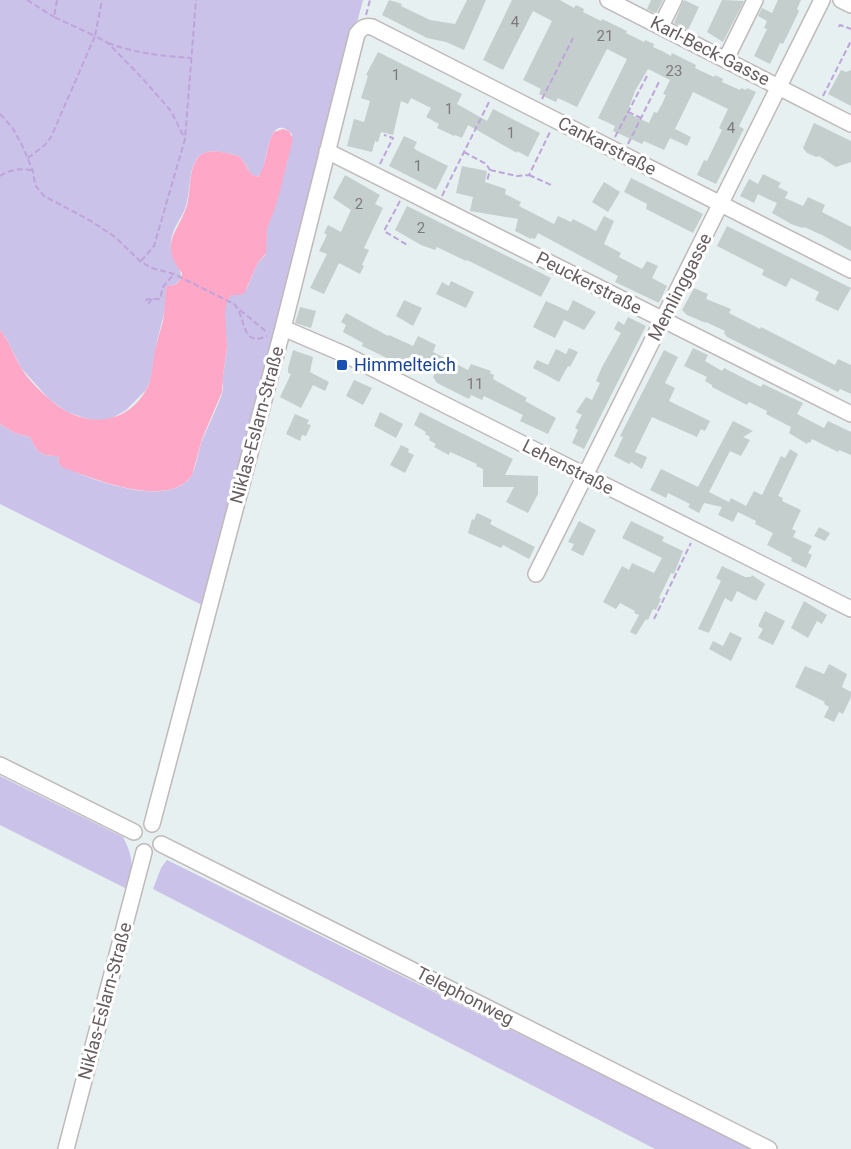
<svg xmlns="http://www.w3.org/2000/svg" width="851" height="1149" font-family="Roboto,sans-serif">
<rect width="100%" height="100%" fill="#e6f0f0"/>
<path fill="#cac2e8" d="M0 0H363L202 605 0 504V424L15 433 30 437C37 452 40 456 58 456L59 464C86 479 164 508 189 479 197 470 198 447 204 436 210 422 217 408 222 394 224 388 222 382 223 376 224 367 226 358 227 348 227 331 218 310 231 295H241L247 288 257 264 265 255 267 229 288 158 292 134C269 111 267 159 263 169 261 174 261 173 257 177L251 174C239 155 244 156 220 152 185 146 193 183 186 205 184 214 178 221 174 230 172 235 170 242 171 248 173 262 192 279 171 286L157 341 151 378 146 390 126 410 109 420 101 421 85 418 67 412 49 399 21 368 6 338 0 330Z
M0 776 123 837C134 858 133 867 127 889L0 825Z
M167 860 752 1149H655L153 889 161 868Z"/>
<path fill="#ffa7c6" d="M283 129 289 131 293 139 277 202 267 229 266 253 257 264 245 292 241 295H231L227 302 225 312 227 347 223 376 222 392 202 439 192 475C169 510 93 479 62 467L59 464 58 456C40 456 37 452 30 437L15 433 0 424V330C9 341 13 354 20 366 26 377 37 388 47 397 77 426 121 430 145 392 152 381 152 368 154 356 156 344 160 332 163 321 165 310 165 299 166 289L167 286C176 286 181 282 182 273 158 243 179 232 187 205 193 183 185 145 221 152 245 157 238 154 251 174L258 177C268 164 265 146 274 132Z"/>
<path fill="#c4cecc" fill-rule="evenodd" d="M389 0 402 4 401 6 430 20 455 24 467 0H486L464 50 446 42 427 38 382 15Z
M512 0H560L574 8 576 5 584 9 583 12 601 21 602 19 627 31 626 33 644 42 645 40 654 44 653 47 662 51 671 56 672 53 696 65 695 68 714 77 715 75 723 79 722 82 740 90 741 88 746 90 747 88 756 92 739 126 744 129 716 184 697 175 704 160 707 161 722 130 719 128 728 109 693 92 675 129 691 137 687 146 670 138 664 150 644 141 642 144 613 131 615 126 598 118 627 59 607 49 577 107 558 98 556 102 539 94 541 89 523 80 552 21 533 11 503 70 483 60ZM648 69 670 80 663 94 666 95 662 104 657 113 654 112 649 123 627 113 635 91Z
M651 0H663L656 14 647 9Z
M684 0 699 7 688 30 674 23Z
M722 0 744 1 723 42 707 32Z
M778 0H801L797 9 799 11 791 28 783 44 780 43 770 64 754 56 767 29 764 28 767 21 758 16 762 8 772 13Z
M378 52 462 94 457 104 487 121 493 109 540 133 528 157 517 151V153L468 125 462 138 455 135 454 136 437 128 439 124 426 117 431 108 411 98 408 104 401 101 393 135 381 132 378 142 375 141 372 152 347 146 354 119 364 122 370 101 361 98 368 76 366 75Z
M841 70 846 72 851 70V106L828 94Z
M814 123 851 141V162L836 167 819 156 816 157 807 153 803 148Z
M404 136 417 142 414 148 416 150 448 166 436 190 389 166Z
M462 166 487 171 485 182 506 189 505 194 521 202 519 206 554 224 558 216 571 222 573 219 596 231 604 216 614 221 604 244 621 253 619 257 642 269 647 261 658 266 652 278 667 286 659 303 615 282 618 276 538 233 535 239 532 238 531 239 515 231 518 219 470 211 473 197 456 193Z
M763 174 781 183 778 187 788 192 785 198 803 206 808 197 825 205 822 212 824 213 851 227V251L822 235 804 227 803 228 791 224 772 213 777 203 768 199 758 194 754 203 740 196 749 179 758 184Z
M345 175 380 195 375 204 383 208 364 248 369 250 362 265 364 266 360 274 339 263 324 294 310 288 327 254 319 251 327 235 324 233 328 225 341 232 351 210 333 198Z
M631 178 703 214 693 233 646 209 647 204 624 192Z
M604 182 620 192 608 212 592 202Z
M407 206 551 278 541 297 467 260 466 261 437 247 435 250 421 245 395 230Z
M727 226 851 288 838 311 815 300 819 292 791 278 786 287 762 275 764 270 717 246Z
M451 281 474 292 466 308 436 294 442 282 449 286Z
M694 288 708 294 706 299 731 309 729 313 760 329 761 327 835 365 838 359 851 365V394L840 389 838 392 727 337 724 333 725 331 706 322V323L687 315 682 310Z
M404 300 422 308 413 326 396 316Z
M573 300 596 312 584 330 564 320 555 338 533 327 546 301 568 311Z
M300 307 316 311 311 328 295 323Z
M346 313 388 336 389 335 413 346 418 336 436 345 433 352 468 370 471 364 491 371 490 373 494 375 493 379 527 398 525 401 556 418 548 434 520 421 523 415 484 396 482 400 471 395 469 399 437 383 433 377 438 367 418 358V359L410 356 405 367 362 346 363 343 343 332 346 325 341 322Z
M628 317 646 326 584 449 572 443 578 430 575 428 582 415 576 412 586 397 592 400 600 383 596 381 602 367 621 333 614 329 618 321 624 325Z
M569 348 578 352 570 367 568 366 559 382 533 368 537 360 548 365 556 349 566 354Z
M693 348 708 355 705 361 722 371 724 368 761 387 763 384 803 403 797 414 824 428 828 421 851 432V455L839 450 838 452 812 439 810 443 808 442 807 444 789 433 791 427 766 414 767 411 749 402 747 405 712 387V385L705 381 707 377 684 366Z
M293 350 313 357 310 372 329 382 325 391 313 385 301 408 280 397 291 374 288 373V368Z
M664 350 678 357 665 383 675 388 669 401 710 421 705 431 701 429 697 437 652 417 635 452 647 457 642 469 631 462 629 464 614 456 623 437 620 436Z
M354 380 372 388 363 405 346 396Z
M380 412 403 424 396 438 374 426Z
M420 412 513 459 505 475 538 476V494L528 513 506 502 514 487H483V469L476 466 477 464 450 452 449 455 434 447 436 444 429 440 430 437 425 434 426 432 414 425Z
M295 414 309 420 307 424 311 425 306 436 302 435 300 441 286 434Z
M733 421 753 431 743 437 750 440 741 456 730 451 709 492 729 502 731 498 746 506 754 491 762 495 781 456 785 458 790 449 798 454 778 496 783 498 782 501 801 510 792 529 796 531 793 537 812 546 808 553 812 555 806 568 791 561 792 558 767 545 773 533 755 524 756 521 738 512 733 522 718 515 722 507 704 503 699 513 688 507 690 504 668 493 666 498 650 490 661 469 698 487Z
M401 445 409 449 408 452 414 455 405 473 390 465Z
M477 513 492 520 490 524 535 547 529 559 503 545 501 548 468 533 472 519 474 520Z
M579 521 596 530 583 556 571 550 574 544 568 542Z
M631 521 664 537 662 541 683 551 674 574 671 573 659 598 661 599 656 610 653 609 648 620 646 619 636 635 630 632 639 615 634 613 635 611 620 603 616 609 603 602 622 566 629 570 632 563 654 573 662 558 622 538Z
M819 527 830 533 825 541 814 536Z
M722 566 745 577H751L752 575 765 584 756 601 737 591 732 602 725 598 709 633 698 629 721 581 716 578Z
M804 601 827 615 822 624 817 621 808 638 791 628Z
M765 611 785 621 773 645 758 638 763 629 758 626Z
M730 632 742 638 731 661 709 649 713 641 723 646Z
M829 664 847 674 842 687 851 692V697L843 714 839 712 834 722 824 717 829 707 824 704 825 702 795 687 805 666 824 674Z"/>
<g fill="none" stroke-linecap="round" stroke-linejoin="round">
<defs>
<path id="minor" d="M608 0 851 124
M841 0 851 5
M661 26 674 0
M726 59 755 0
M327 151 851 414
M283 328 346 355 851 609
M536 574 822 0
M0 765 134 832
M152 824 283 328 357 34C361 28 365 25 372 27L851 270
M161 844 769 1149
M66 1149 144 852"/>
</defs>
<use href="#minor" stroke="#c0b8b9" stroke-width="18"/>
<path stroke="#bea4db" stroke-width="2" stroke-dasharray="6 3" stroke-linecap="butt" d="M27 0 54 17
M57 0 54 17 95 36 102 0
M366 15 370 0
M839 27 840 25 851 29
M108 43C135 53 162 56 191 58
M823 96 851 41
M542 99 573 38
M628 112 641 118
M0 114 12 127 22 145 33 171 35 185 44 196 91 221 115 237 141 262 152 268 174 274 234 304C247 317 240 348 267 336
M615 137 647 76
M628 144 659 82
M464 152 486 164 490 170 487 181
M28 158 45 145 51 137 95 36 108 43 143 79 171 111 185 139
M380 164 393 138 384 135
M490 170 517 176 529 175 550 132
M529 175 551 185
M0 176C9 170 22 167 33 171
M442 196 489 102
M400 201 384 231 409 246
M141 261 154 246 185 139 196 0
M152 299 149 303 146 302 147 299H160L163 287 174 274
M240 310 268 333
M654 619 691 543"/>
<use href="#minor" stroke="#fff" stroke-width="15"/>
</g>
<rect fill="#1a4fb4" stroke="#fff" stroke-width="2" x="336" y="359" width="12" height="12" rx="3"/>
<g text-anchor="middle" stroke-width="6" stroke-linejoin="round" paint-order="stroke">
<g font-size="15" fill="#7e797a">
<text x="515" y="27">4</text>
<text x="605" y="41">21</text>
<text x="674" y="76">23</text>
<text x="396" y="80">1</text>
<text x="449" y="114">1</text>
<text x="731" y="133">4</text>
<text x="511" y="138">1</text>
<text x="418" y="171">1</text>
<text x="359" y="209">2</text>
<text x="421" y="233">2</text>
<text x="475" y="389">11</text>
</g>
<g font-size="18" fill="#675d5f" stroke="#fff">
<text transform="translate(710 51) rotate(27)" y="6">Karl-Beck-Gasse</text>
<text transform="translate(607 146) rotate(27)" y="6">Cankarstraße</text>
<text transform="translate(589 283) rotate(27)" y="6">Peuckerstraße</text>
<text transform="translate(680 287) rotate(-63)" y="6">Memlinggasse</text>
<text transform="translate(257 425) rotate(-75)" y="6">Niklas-Eslarn-Straße</text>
<text transform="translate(568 467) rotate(27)" y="6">Lehenstraße</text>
<text transform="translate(465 996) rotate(27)" y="6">Telephonweg</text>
<text transform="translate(105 1001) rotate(-75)" y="6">Niklas-Eslarn-Straße</text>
</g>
<g font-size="18" fill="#164399" stroke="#fff" text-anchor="start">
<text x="354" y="371">Himmelteich</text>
</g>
</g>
</svg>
